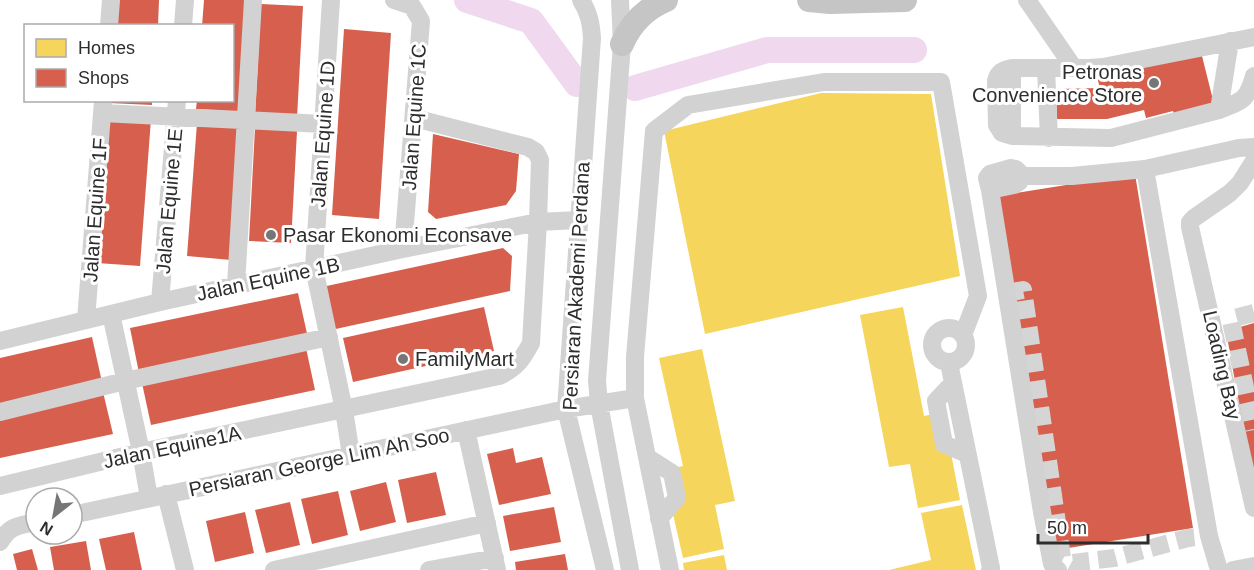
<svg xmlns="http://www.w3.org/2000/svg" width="1254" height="570" font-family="Helvetica,sans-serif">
<rect width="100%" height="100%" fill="#fff"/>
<path fill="#f6d55c" d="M821 93 931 94 960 276 705 334 664 131Z
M1081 201 1095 302 1027 311 1013 210Z
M903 307 924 416 943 412 960 500 918 508 910 464 889 467 860 315Z
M1153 319 1165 397 1104 407 1091 328Z
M702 349 735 501 715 505 724 549 683 558 663 470 683 466 659 358Z
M1116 429 1132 530 1064 540 1048 439Z
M962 505 976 570H889L931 560 921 513Z
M724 555 727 570H684L683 563Z"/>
<path fill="#d6604d" d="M115 0H159L158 26H113Z
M204 0H250L242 112 196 109 197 100H232V26H202Z
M261 4 303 6 297 118 255 116Z
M344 29 391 33 379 219 332 215Z
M1201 52 1215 108 1175 118 1173 111 1146 118 1144 110 1107 119H1057L1056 89 1100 88 1097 77Z
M109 100H152V105L109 103Z
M108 115 151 119 140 266 97 263Z
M197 123 242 127 231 260 187 256Z
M255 128 297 131 291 243 249 241Z
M433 134 519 154 516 191 506 205 436 219 428 212Z
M1135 174 1193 528 1056 550 997 196Z
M503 248 512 256 510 291 331 330 322 287Z
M298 293 308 338 139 373 130 328Z
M484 307 494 351 353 382 343 338Z
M1254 323V482H1253L1226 331Z
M92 337 102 382 0 404V358Z
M306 348 315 390 151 425 142 383Z
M103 392 113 434 0 458V417Z
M513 448 516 463 542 457 551 494 499 505 487 454Z
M436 472 446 515 407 523 398 480Z
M386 482 396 522 360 531 350 491Z
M338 491 348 535 312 544 301 499Z
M290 502 300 545 266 553 255 510Z
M554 507 561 542 510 551 503 516Z
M245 512 254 553 215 562 206 521Z
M134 532 142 570H106L99 539Z
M86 541 91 570H54L50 547Z
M32 549 38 570H17L13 554Z
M565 554 568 570H516L515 562Z"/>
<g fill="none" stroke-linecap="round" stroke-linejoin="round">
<path stroke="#f0d8ee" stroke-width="26" d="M467 0 531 21 577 84
M635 88 767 50H914"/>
<path stroke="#d5d5d5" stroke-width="18" stroke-dasharray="18 9" stroke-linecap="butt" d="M1007 293 1023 290 1062 557 1073 563 1114 558 1188 538 1209 536
M1254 313 1234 318 1231 321 1254 430"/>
<path stroke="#d2d2d2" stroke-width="18" d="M331 0 314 268 344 410 351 455
M394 0 412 6 421 21 403 249
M581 0C589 13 591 23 592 38L566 409 605 570
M620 0 622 44 597 381 599 404 630 570
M1027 0 1074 68
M109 26 111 0
M183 26 185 0
M1254 37 1103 67 1089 68H1012C1003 70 998 72 996 81L997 125 1002 133 1012 136 1111 138 1219 110C1242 101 1247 101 1254 76
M1012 68V136
M1046 68 1049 138
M1219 110 1230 41
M102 113 323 124
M1254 161 1240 183 1230 193 1194 218 1190 222V227L1254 508
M1011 168 1016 169 1020 173 1019 182 1014 185 990 190 987 178 990 174Z
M1145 169 1209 536 1219 570
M1020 176H1072L1145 169 1239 148 1254 147
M990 190 1042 512 1052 564 1058 570
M236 285 253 0
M160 302 177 100
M111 314 141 452 149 498
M86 320 103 101
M932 345a17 17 0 1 1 34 0a17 17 0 1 1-34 0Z
M0 341 160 302 403 249 538 222 579 220
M949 363 991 568 990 570
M953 383 936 401 944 444 967 454
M635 398 670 570
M0 412 125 381 329 337
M466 430 497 570
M647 457 672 473 677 498 659 519
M0 486 141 452 499 376C516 368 522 360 531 343L538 222 540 160 536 152 528 147 414 118
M166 494 185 570
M72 515 566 409 635 398V357L654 131 688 105 824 82H941L978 296 963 335
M0 542C10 525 18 526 36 522
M274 570 487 523
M429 570 495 558
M1233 570 1254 566"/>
<path stroke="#c5c5c5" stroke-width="24" d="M809 0 830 2 905 0
M622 44C631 23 645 9 666 0"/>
</g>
<g fill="#767676" stroke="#fff" stroke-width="2">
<circle cx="1154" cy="83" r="6"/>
<circle cx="271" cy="235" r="6"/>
<circle cx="403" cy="359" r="6"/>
</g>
<g text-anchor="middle" stroke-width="6" stroke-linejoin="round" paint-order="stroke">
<g font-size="20" fill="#2d2d2d" stroke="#fff" text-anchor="start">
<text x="1142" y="79" text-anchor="end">Petronas<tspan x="1142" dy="23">Convenience Store</tspan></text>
<text x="283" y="242">Pasar Ekonomi Econsave</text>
<text x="415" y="366">FamilyMart</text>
</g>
<g font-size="20" fill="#2d2d2d" stroke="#fff">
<text transform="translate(414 117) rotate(-86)" y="7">Jalan Equine 1C</text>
<text transform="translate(323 134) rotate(-86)" y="7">Jalan Equine 1D</text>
<text transform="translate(169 201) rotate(-85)" y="7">Jalan Equine 1E</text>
<text transform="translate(95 210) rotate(-86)" y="7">Jalan Equine 1F</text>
<text transform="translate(268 279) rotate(-12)" y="7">Jalan Equine 1B</text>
<text transform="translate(576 286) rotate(-87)" y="7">Persiaran Akademi Perdana</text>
<text transform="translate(1222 365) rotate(77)" y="7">Loading Bay</text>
<text transform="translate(172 447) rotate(-12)" y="7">Jalan Equine1A</text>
<text transform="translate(319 462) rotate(-12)" y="7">Persiaran George Lim Ah Soo</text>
</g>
</g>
<rect x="24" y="24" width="210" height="78" fill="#ffffff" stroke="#ababab" stroke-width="1.5"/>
<rect x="36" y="39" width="30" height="18" fill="#f6d55c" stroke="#ababab" stroke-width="1.5"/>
<text x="78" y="54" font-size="18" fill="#2d2d2d">Homes</text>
<rect x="36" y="69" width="30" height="18" fill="#d6604d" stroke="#ababab" stroke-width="1.5"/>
<text x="78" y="84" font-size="18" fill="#2d2d2d">Shops</text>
<g transform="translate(54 516) rotate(211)"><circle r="28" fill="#ffffff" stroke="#ababab" stroke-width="1.5"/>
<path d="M0-4.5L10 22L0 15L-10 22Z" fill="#767676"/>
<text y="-9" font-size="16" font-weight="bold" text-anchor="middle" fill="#2d2d2d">N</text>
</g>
<path d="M1038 534v9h110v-9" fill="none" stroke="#2d2d2d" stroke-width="3"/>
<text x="1047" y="534" font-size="18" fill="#2d2d2d" stroke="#ffffff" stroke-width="4.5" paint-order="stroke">50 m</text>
</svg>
